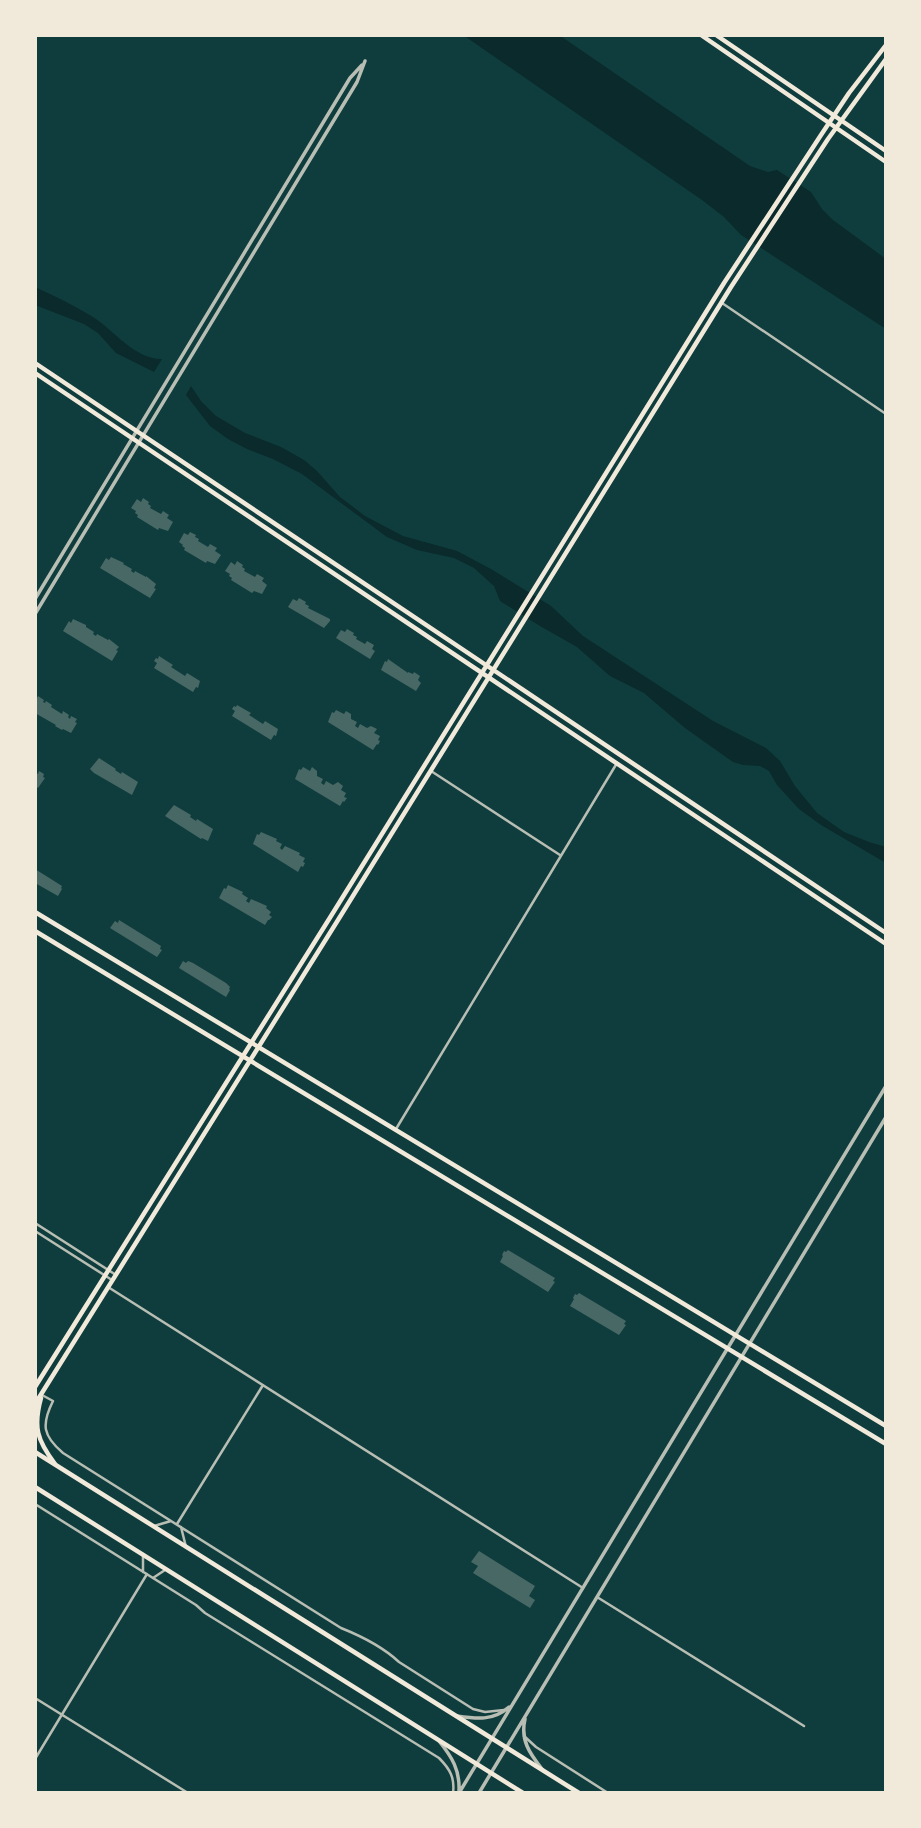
<svg xmlns="http://www.w3.org/2000/svg" width="921" height="1828" font-family="Barlow,sans-serif">
<rect width="100%" height="100%" fill="#0f3d3e"/>
<path fill="#0a2a2b" d="M463 35H559L750 166 768 172 777 170 811 192 822 209 833 220 886 259V329L741 235 724 217 702 200Z
M35 287C55 296 75 306 93 317 115 331 134 359 162 359L154 372 116 353 98 333 84 324 35 305Z
M191 386 201 401 216 416 245 433 281 447 304 460 317 471 340 497 365 516 403 536 457 551 491 569 551 606 583 636 713 721 766 748 780 761 795 786 817 813 844 832 869 842 886 847V863L821 825 799 809 777 785 769 771 760 766 743 765 733 762 685 728 644 693 610 676 577 647 540 626 500 601 494 586 474 568 454 558 417 550 387 537 302 474 273 459 247 449 228 439 210 426 186 395Z"/>
<path fill="#486865" d="M143 498 149 502 148 504 151 506 150 508 161 514 163 511 169 515 167 518 173 522 168 531 159 528 158 530 137 517 138 515 135 513 136 511 131 508 137 499 141 502Z
M190 532 196 535 195 537 199 539 198 541 208 547 210 544 217 548 215 551 221 555 215 564 207 561 206 563 184 550 185 548 182 546 183 545 179 542 184 533 188 535Z
M111 557 124 563 123 564 132 569 131 571 134 573 135 571 146 577V576L156 584 154 588 156 589 150 598 100 568 106 558 109 560Z
M237 561 243 565 242 567 245 569 244 571 255 577 257 574 264 578 262 581 267 585 262 594 254 591 252 593 231 580 232 578 229 576 230 574 225 571 231 562 235 565Z
M299 598 306 602 305 604 309 606 308 608 330 619V621L324 628 288 607 293 599 297 601Z
M73 619 86 625V627L94 632 93 634 96 636 97 634 108 640 109 639 119 647 116 650 118 651 112 661 63 631 69 621 71 623Z
M347 629 354 633 353 635 357 637 356 639 365 644 367 641 374 645 372 649 375 651 370 659 336 638 341 630 345 632Z
M159 656 173 665 171 667 185 676 187 673 200 681 198 688 196 687 193 692 154 668 157 663 154 661 156 658 158 659Z
M388 659 408 673V672L413 674 414 672 420 676 418 680 421 683 416 691 381 670 385 661 387 662Z
M38 696 44 700 43 702 45 703 46 701 52 705 51 707 62 714 63 711 69 715 68 717 70 719 71 716 77 719 75 722 77 723 71 733 63 729 62 730 55 726 56 725 35 713V698H37Z
M237 705 251 713 249 715 263 724 265 721 278 729 276 736 274 735 271 740 232 716 235 711 232 709 234 706 236 707Z
M336 710 344 714 346 711 351 714V719L357 722 355 726 358 728 360 724 367 728 371 726 377 729 374 733 380 736 378 740 380 741 378 745 377 744 373 750 328 722 332 712 334 713Z
M99 758 116 769 115 770 121 774 122 772 138 782 132 795 94 773 90 769Z
M303 767 310 771 312 767 317 771V776L323 779 321 783 324 785 326 781 333 785 338 782 343 786 341 790 346 793 344 797 347 798 344 802 343 801 340 806 295 779 299 769 301 770Z
M39 771 44 774 43 777 45 778 38 788 35 786V772L38 774Z
M174 805 191 815 190 817 196 821 197 819 213 829 208 841 202 838 201 839 165 816Z
M261 832 277 839 276 841 282 844 280 848 282 850 285 846 300 853 299 855 305 858 303 862 305 863 303 867 301 866 298 872 253 844 257 834 259 835Z
M35 869 62 886 61 888 62 889 58 896 35 883Z
M228 885 243 892 242 894 248 898 246 901 249 903 251 899 267 906 266 908 271 912 269 915 272 917 269 920H268L265 925 219 898 224 888 226 889Z
M119 920 161 946 160 949 162 950 157 957 110 928 115 921 118 923Z
M183 961 186 963 188 961 193 963 226 983 230 987 229 989 230 990 226 997 179 968Z
M508 1250 555 1278 553 1281 555 1282 548 1292 500 1262 503 1256 502 1255 504 1251 506 1252Z
M579 1293 626 1321 624 1324 626 1325 619 1335 570 1306 574 1299 573 1298 575 1294 577 1295Z
M479 1551 535 1586 529 1596 535 1600 530 1608 473 1573 478 1566 471 1562Z"/>
<g fill="none" stroke-linecap="round" stroke-linejoin="round">
<path stroke="#b8beb3" stroke-width="2.5" d="M722 303 886 414
M431 771 560 855
M396 1129 617 763
M35 1223 116 1275
M35 1231 112 1280
M108 1287 583 1588
M42 1395 53 1401C41 1425 43 1436 63 1453L341 1628C361 1636 383 1647 399 1662L473 1709 485 1712 504 1710
M35 1504 196 1605 205 1613 439 1758C450 1769 455 1778 453 1793
M177 1524 263 1385
M154 1526 171 1521
M181 1527 186 1547
M143 1554V1572
M153 1578 165 1570
M597 1597 804 1726
M35 1698 188 1793
M524 1736 536 1747 608 1793
M35 1759 147 1574"/>
<path stroke="#b8beb3" stroke-width="3.5" d="M35 599 350 78 362 65
M35 614 357 82 365 61
M457 1716C477 1719 493 1721 509 1707
M525 1719C520 1740 530 1754 542 1769
M439 1741C452 1757 460 1770 459 1791
M459 1793 886 1086
M479 1793 886 1117"/>
<path stroke="#f1e9da" stroke-width="4.5" d="M701 35 886 162
M716 35 886 151
M35 363 886 933
M35 373 886 944
M35 912 886 1426
M35 931 886 1444
M35 1387 331 916 724 283 821 135 849 93 886 45
M41 1398C33 1427 37 1440 55 1464
M35 1404 338 920 731 287 828 139 886 59"/>
<path stroke="#f1e9da" stroke-width="4.5" d="M35 1452 579 1793
M35 1487 523 1793"/>
</g>
<rect width="921" height="1828" fill="none" stroke="#f1e9da" stroke-width="74"/>
</svg>
